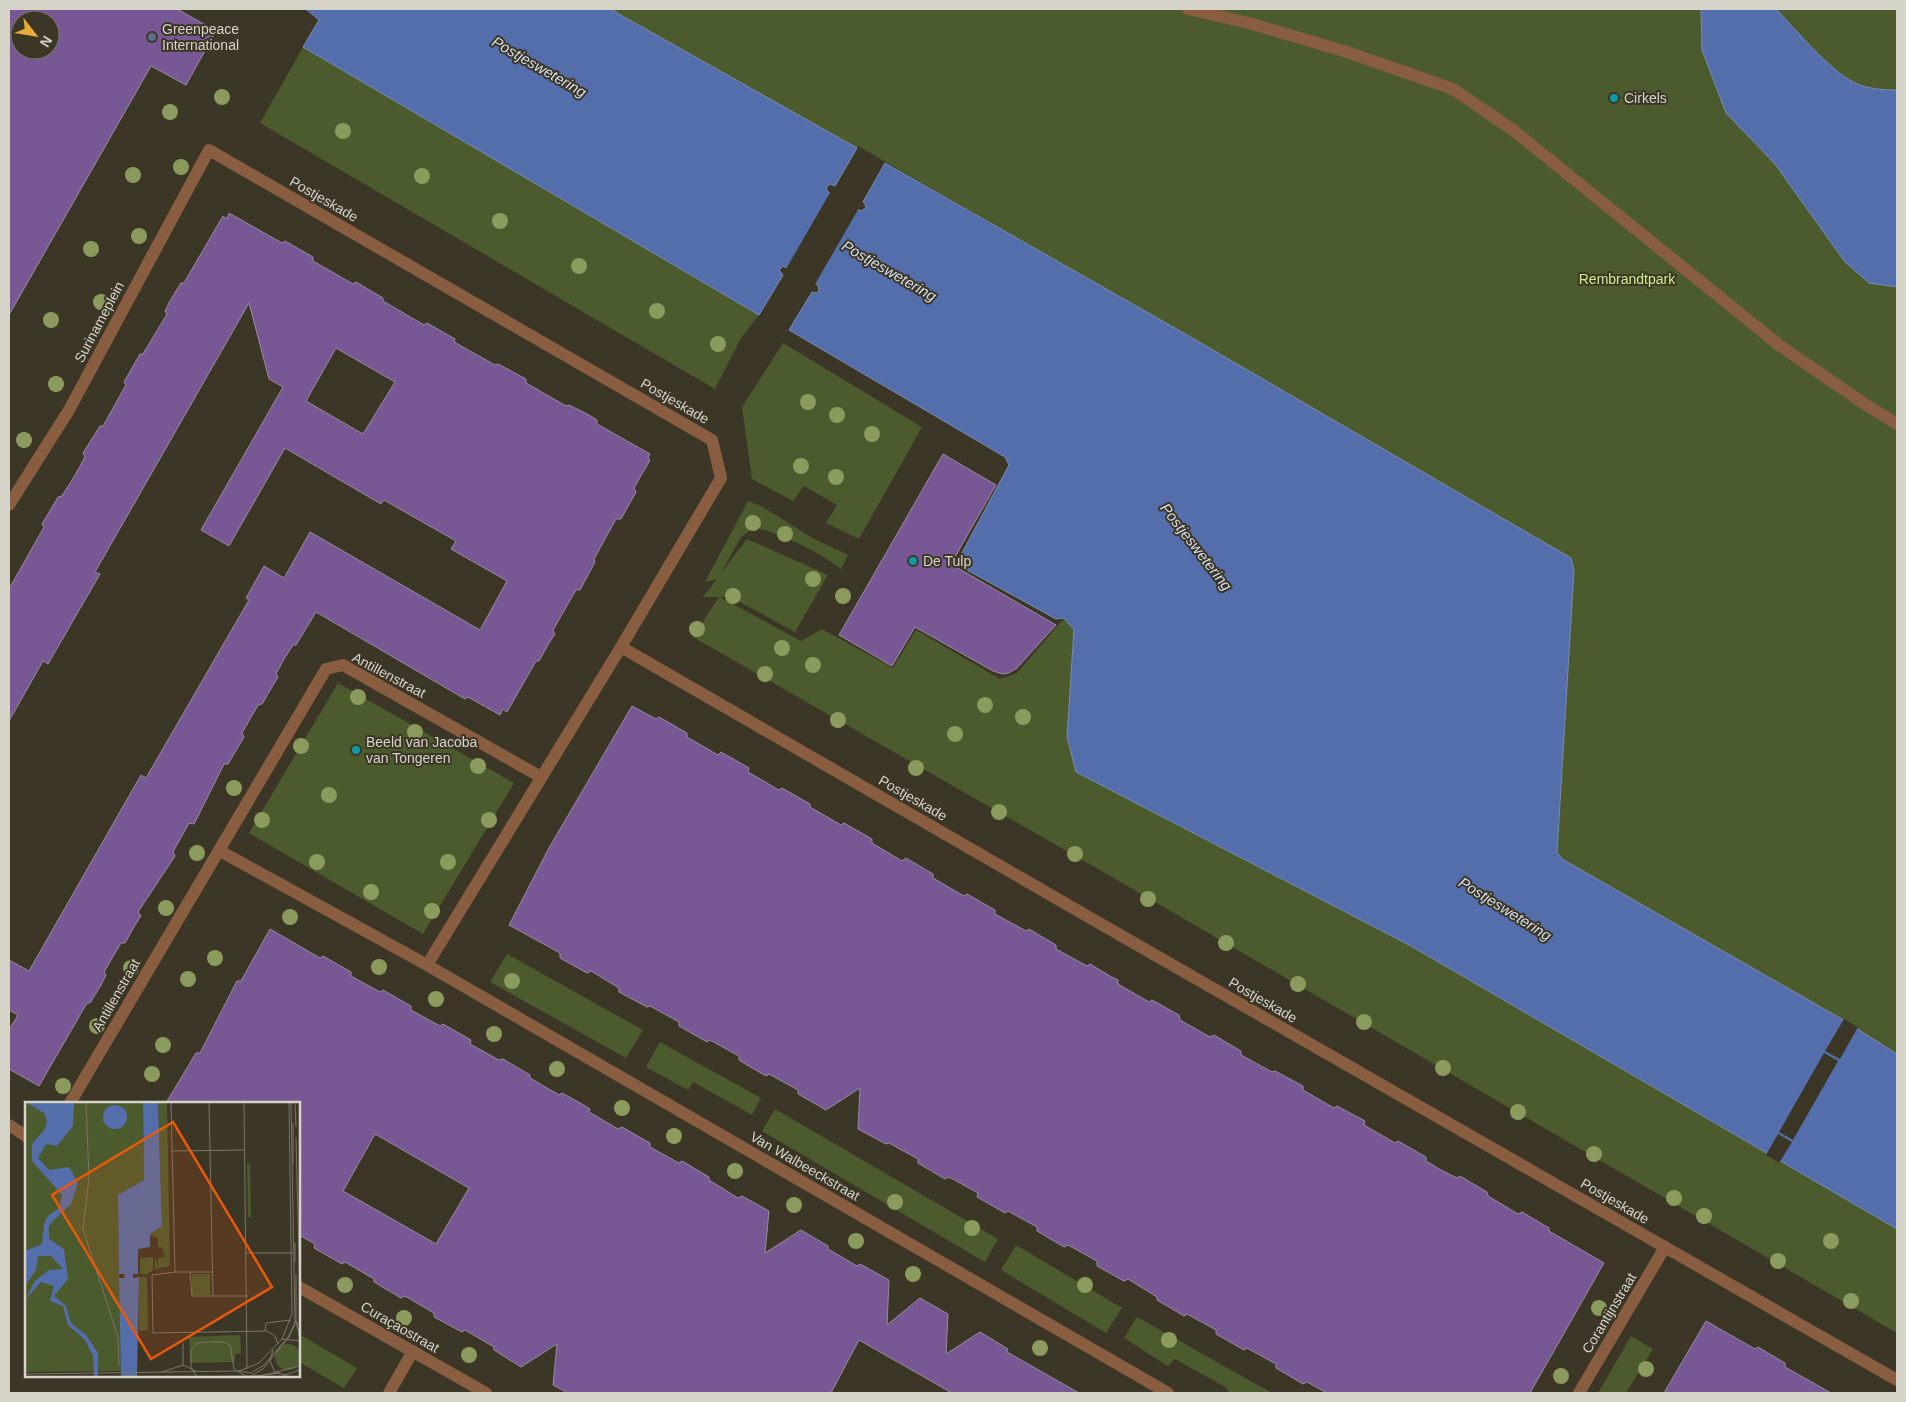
<svg xmlns="http://www.w3.org/2000/svg" width="1906" height="1402" font-family="Arial,sans-serif">
<rect width="100%" height="100%" fill="#3c3626"/>
<path fill="#4c5b2e" d="M610 9H1897V1054L1579 869 1562 859 1557 852 1574 570 1571 558 858 146 857 148Z
M303 47 759 315 741 338 715 389 260 123Z
M783 343 922 427 859 539 826 523 837 505 804 486 793 501 752 479 742 407Z
M748 501 761 506 814 539 848 555 841 569C817 550 785 536 755 527L741 537 721 573 747 539 828 575 795 632 729 596 720 597 801 641 822 629 893 668 916 630 1000 679 1017 673 1064 618 1074 630 1067 737 1076 772 1411 946 1897 1229V1333L1112 877 693 637 719 597H703L717 579 705 582Z
M338 683 514 783 423 934 249 833Z
M507 954 643 1030 626 1058 490 982Z
M660 1042 761 1098 752 1115 693 1082 688 1090 646 1067Z
M775 1109 998 1239 985 1262 762 1131Z
M1016 1245 1122 1308 1106 1333 1001 1270Z
M1137 1317 1272 1393H1229L1227 1388 1175 1359 1168 1366 1124 1338Z
M299 1334 357 1368 344 1388 299 1362Z
M1631 1336 1653 1349 1626 1393H1598Z"/>
<path fill="#536eaa" stroke="#7a8cb3" d="M306 9H610L857 148 835 186 830 184 826 188 828 192 861 211 866 208 865 204 863 202 885 163 1187 335 1571 558 1574 570 1557 852 1562 859 1840 1018 1897 1054V1229L1411 946 1076 772 1067 737 1074 630 1064 618 1056 619 956 564 1009 465 1005 457 789 330 812 292 816 293 819 291 818 285 783 266 779 270 783 275 759 315 303 47 319 20Z
M1701 9H1776C1797 31 1829 70 1855 83 1867 89 1884 90 1897 90V287L1869 283 1845 262 1775 164 1726 113 1702 50Z"/>
<path fill="#3c3626" d="M831 191 859 208 814 286 786 269Z
M1844 1019 1858 1027 1840 1059 1825 1051Z
M1824 1053 1838 1061 1793 1140 1779 1132Z
M1778 1134 1792 1142 1779 1163 1766 1155Z"/>
<path fill="#785795" stroke="#968d9f" fill-rule="evenodd" d="M9 9H177L216 31 186 85 151 66 9 315ZM20 20H50V50H20Z
M229 213 282 243 285 241 313 257V261L353 284 356 282 383 298V301L424 325 427 323 455 339 454 342 495 365 498 364 526 379V383L566 406 569 405 589 415 597 420V424L650 454 648 458 650 460 634 488 636 492 621 519H616L594 559 595 562 580 590H576L553 630 555 634 549 643 539 661H536L507 712 503 709 500 715 468 697 465 699 316 612 296 645H293L284 659 276 674 278 677 272 687 262 704 258 705 242 733 244 737 228 764H224L194 824 189 823 173 852 175 856 138 912 141 916 135 925 125 943H121L104 972 106 975 101 985 90 1003H87L39 1086 9 1069V1030L18 1015 9 1010V960L29 971 141 775 146 778 249 600 246 598 264 566 284 578 310 532 480 630 507 581 451 549 456 541 384 500 381 504 285 448 229 546 201 530 283 387 269 379 249 303 95 572 100 574 48 664 43 661 9 721V589L44 527 42 524 48 514 58 497 62 496 74 477 85 457 83 453 100 426H103L126 385 124 382 140 354H143L167 314 165 311 170 301 181 283H184L223 216 227 219ZM336 348 395 382 363 434 306 401Z
M943 454 996 485 951 564 1056 625 1017 668 1009 673 1003 674 993 671 915 627 892 666 839 635Z
M632 706 656 719 659 717 687 733V737L718 755 721 752 749 768 748 772 779 790 782 788 810 804V807L841 825 844 823 872 839V843L902 861 906 858 933 874V878L964 896 967 894 995 910V914L1026 931 1029 929 1056 945V949L1087 966 1090 964 1110 976 1118 980V984L1149 1002 1152 1000 1179 1015 1180 1020 1210 1037 1214 1035 1241 1051V1055L1272 1072 1275 1071 1303 1086V1090L1334 1108 1337 1106 1365 1121 1364 1125 1395 1143 1398 1141 1426 1157V1161L1441 1170 1457 1178 1460 1176 1487 1192 1488 1196 1518 1214 1522 1212 1549 1228V1231L1604 1263 1530 1393H1327L1307 1382 1303 1384 1276 1368V1364L1247 1348 1244 1350 1216 1334V1330L1187 1314 1184 1316 1157 1300V1297L1128 1279 1124 1281 1097 1266V1261L1068 1245 1064 1247 1037 1231V1227L1008 1211 1005 1213 977 1197 978 1193 949 1177 945 1179 918 1163V1159L889 1143 886 1144 858 1129 860 1088 826 1110 798 1094V1090L769 1074 766 1076 747 1065 739 1060V1056L710 1040 707 1042 679 1026V1022L650 1006 647 1007 619 992V988L591 971 587 973 560 958V953L509 925 549 848Z
M270 929 320 958 323 956 351 972V976L380 992 383 990 411 1006V1010L440 1026 443 1024 471 1040 470 1044 499 1060 503 1059 530 1075V1078L559 1095 562 1093 582 1104 590 1109 589 1112 618 1129 622 1127 650 1143V1147L679 1163 682 1161 709 1177V1180L738 1198 742 1196 769 1211 765 1253 801 1230 828 1246V1249L857 1266 860 1264 889 1280 887 1325 920 1298 948 1314 946 1354 980 1332 1008 1349 1007 1352 1079 1393H952L859 1340 831 1393H568L553 1385 557 1344 521 1367 494 1350V1347L465 1330 462 1332 434 1317V1313L405 1296 401 1298 374 1282V1279L345 1262 342 1264 314 1248 315 1244 299 1235V1103H166L196 1053H200L237 981H241ZM375 1134 469 1188 436 1244 343 1191Z
M1706 1321 1755 1349 1758 1347 1785 1363V1367L1831 1393H1664Z"/>
<g fill="none" stroke-linecap="round" stroke-linejoin="round">
<path stroke="#895d40" stroke-width="12" d="M1188 9 1249 23 1344 51 1453 89 1513 130 1779 345 1863 403 1897 424
M9 505 69 410 209 150 712 440 721 478 621 647 1120 935 1897 1380
M220 851 427 965 1168 1393
M427 965 621 647
M70 1103 326 669 343 665 541 777
M9 1125 26 1136
M299 1287 486 1393
M389 1393 413 1351
M1579 1393 1665 1247"/>
</g>
<g fill="#8b9b5d">
<circle cx="222" cy="97" r="8"/>
<circle cx="170" cy="112" r="8"/>
<circle cx="343" cy="131" r="8"/>
<circle cx="181" cy="167" r="8"/>
<circle cx="133" cy="175" r="8"/>
<circle cx="422" cy="176" r="8"/>
<circle cx="500" cy="221" r="8"/>
<circle cx="139" cy="236" r="8"/>
<circle cx="91" cy="249" r="8"/>
<circle cx="579" cy="266" r="8"/>
<circle cx="101" cy="302" r="8"/>
<circle cx="657" cy="311" r="8"/>
<circle cx="51" cy="320" r="8"/>
<circle cx="718" cy="344" r="8"/>
<circle cx="56" cy="384" r="8"/>
<circle cx="808" cy="402" r="8"/>
<circle cx="837" cy="415" r="8"/>
<circle cx="872" cy="434" r="8"/>
<circle cx="24" cy="440" r="8"/>
<circle cx="801" cy="466" r="8"/>
<circle cx="836" cy="477" r="8"/>
<circle cx="753" cy="523" r="8"/>
<circle cx="785" cy="534" r="8"/>
<circle cx="813" cy="579" r="8"/>
<circle cx="733" cy="596" r="8"/>
<circle cx="843" cy="596" r="8"/>
<circle cx="697" cy="629" r="8"/>
<circle cx="782" cy="648" r="8"/>
<circle cx="813" cy="665" r="8"/>
<circle cx="765" cy="674" r="8"/>
<circle cx="358" cy="697" r="8"/>
<circle cx="985" cy="705" r="8"/>
<circle cx="1023" cy="717" r="8"/>
<circle cx="838" cy="720" r="8"/>
<circle cx="415" cy="732" r="8"/>
<circle cx="955" cy="734" r="8"/>
<circle cx="301" cy="746" r="8"/>
<circle cx="478" cy="766" r="8"/>
<circle cx="916" cy="768" r="8"/>
<circle cx="234" cy="788" r="8"/>
<circle cx="329" cy="795" r="8"/>
<circle cx="999" cy="812" r="8"/>
<circle cx="262" cy="820" r="8"/>
<circle cx="489" cy="820" r="8"/>
<circle cx="197" cy="853" r="8"/>
<circle cx="1075" cy="854" r="8"/>
<circle cx="317" cy="862" r="8"/>
<circle cx="448" cy="862" r="8"/>
<circle cx="371" cy="892" r="8"/>
<circle cx="1148" cy="899" r="8"/>
<circle cx="166" cy="908" r="8"/>
<circle cx="432" cy="911" r="8"/>
<circle cx="290" cy="917" r="8"/>
<circle cx="1226" cy="943" r="8"/>
<circle cx="215" cy="958" r="8"/>
<circle cx="379" cy="967" r="8"/>
<circle cx="131" cy="968" r="8"/>
<circle cx="188" cy="979" r="8"/>
<circle cx="512" cy="981" r="8"/>
<circle cx="1298" cy="984" r="8"/>
<circle cx="436" cy="999" r="8"/>
<circle cx="1364" cy="1022" r="8"/>
<circle cx="97" cy="1026" r="8"/>
<circle cx="494" cy="1034" r="8"/>
<circle cx="163" cy="1045" r="8"/>
<circle cx="1443" cy="1068" r="8"/>
<circle cx="557" cy="1069" r="8"/>
<circle cx="152" cy="1074" r="8"/>
<circle cx="63" cy="1086" r="8"/>
<circle cx="622" cy="1108" r="8"/>
<circle cx="1518" cy="1112" r="8"/>
<circle cx="674" cy="1136" r="8"/>
<circle cx="1594" cy="1154" r="8"/>
<circle cx="735" cy="1171" r="8"/>
<circle cx="1674" cy="1198" r="8"/>
<circle cx="895" cy="1202" r="8"/>
<circle cx="794" cy="1205" r="8"/>
<circle cx="1704" cy="1216" r="8"/>
<circle cx="972" cy="1228" r="8"/>
<circle cx="856" cy="1241" r="8"/>
<circle cx="1831" cy="1241" r="8"/>
<circle cx="1778" cy="1261" r="8"/>
<circle cx="913" cy="1274" r="8"/>
<circle cx="345" cy="1285" r="8"/>
<circle cx="1085" cy="1285" r="8"/>
<circle cx="1851" cy="1301" r="8"/>
<circle cx="1599" cy="1308" r="8"/>
<circle cx="404" cy="1318" r="8"/>
<circle cx="1169" cy="1340" r="8"/>
<circle cx="1040" cy="1348" r="8"/>
<circle cx="469" cy="1355" r="8"/>
<circle cx="1646" cy="1369" r="8"/>
<circle cx="1561" cy="1376" r="8"/>
</g>
<circle fill="#5c6f8a" stroke="#3c3626" stroke-width="2" cx="152" cy="37" r="5"/>
<g fill="#0f9aa8" stroke="#3c3626" stroke-width="2">
<circle cx="1614" cy="98" r="5"/>
<circle cx="913" cy="561" r="5"/>
<circle cx="356" cy="750" r="5"/>
</g>
<g text-anchor="middle" stroke-width="4" stroke-linejoin="round" paint-order="stroke">
<g font-size="14" fill="#d6d3c9" stroke="#3c3626" text-anchor="start">
<text x="162" y="34">Greenpeace<tspan x="162" dy="16">International</tspan></text>
<text x="1624" y="103">Cirkels</text>
<text x="923" y="566">De Tulp</text>
<text x="366" y="747">Beeld van Jacoba<tspan x="366" dy="16">van Tongeren</tspan></text>
</g>
<g font-size="14" fill="#d6d3c9" stroke="#3c3626">
<text transform="translate(324 199) rotate(30)" y="5">Postjeskade</text>
<text transform="translate(99 322) rotate(-62)" y="5">Surinameplein</text>
<text transform="translate(675 401) rotate(30)" y="5">Postjeskade</text>
<text transform="translate(389 675) rotate(28)" y="5">Antillenstraat</text>
<text transform="translate(913 798) rotate(30)" y="5">Postjeskade</text>
<text transform="translate(116 995) rotate(-60)" y="5">Antillenstraat</text>
<text transform="translate(1263 1000) rotate(30)" y="5">Postjeskade</text>
<text transform="translate(805 1166) rotate(30)" y="5">Van Walbeeckstraat</text>
<text transform="translate(1615 1201) rotate(30)" y="5">Postjeskade</text>
<text transform="translate(1609 1313) rotate(-59)" y="5">Corantijnstraat</text>
<text transform="translate(400 1327) rotate(30)" y="5">Curaçaostraat</text>
</g>
<g font-size="14" fill="#cbed8a" stroke="#3c3626">
<text x="1627" y="284">Rembrandtpark</text>
</g>
<g font-size="15" font-style="italic" fill="#d3dced" stroke="#3c3626">
<text transform="translate(539 67) rotate(30)" y="5">Postjeswetering</text>
<text transform="translate(889 271) rotate(30)" y="5">Postjeswetering</text>
<text transform="translate(1196 547) rotate(52)" y="5">Postjeswetering</text>
<text transform="translate(1505 909) rotate(32)" y="5">Postjeswetering</text>
</g>
</g>
<g transform="translate(25 1102)">
<rect width="275" height="275" fill="#3c3626"/>
<path d="M0 0H118L119 78 93 93 96 269 0 270ZM133 0H142L145 164 130 167V155L133 165V156L140 155 137 146 133 145V136L124 133 137 124ZM222 62H225L226 115H223ZM128 155V168L123 172H115V156ZM167 172H185V193H167ZM114 175H122L123 228 114 229ZM215 233 216 252H210V260L165 261 164 235ZM250 255a13 13 0 1 1 26 0a13 13 0 1 1-26 0Z" fill="#4c5b2e"/>
<path d="M0 0H49L48 24 32 44 21 42 13 56 24 68 44 65 53 81 46 102 24 123V137L39 147 43 177 29 194 41 204 46 221 61 233 73 251V275H69L68 254 60 238 43 223 38 204 25 199 29 184 16 180 0 198 10 179 24 168 38 167 26 154H13L11 168 0 184V149L17 142 19 122 23 114 34 106 37 93 7 59V42L19 28 22 19 19 11ZM118 0H133L137 124 125 132V145L113 147V172H108V176L114 175 112 275H96L94 176H99L100 172H94L93 93 119 78ZM78 15a12 12 0 1 1 24 0a12 12 0 1 1-24 0Z" fill="#536eaa"/>
<path fill="none" stroke="#7a7567" stroke-width="1" d="M61 0 64 76 58 127 93 235 94 263M146 0 150 170 127 173 128 231 242 229 250 234 253 242M184 0 188 194M219 0 222 267M270 0 271 25M268 21V62M271 36 275 193M147 49 220 48M270 141V160M221 151H268M150 170H187M165 170 167 194H223M271 173V219L275 237M272 220 275 239M240 229 241 221 266 218M257 237 267 212 264 0M158 241V263M248 248 245 258 249 269 264 275M214 269 226 271 239 263 263 235 271 219M137 270 158 263 171 269M0 272 214 269 234 261 257 237 275 239M259 273 275 268M226 274 238 267 264 235 270 222 266 0M150 275 235 274 275 264M172 275 166 266V249L172 241 179 240H199L205 243 209 267 221 274M223 275 255 271"/>
<path fill="#e8590c" fill-opacity="0.15" stroke="#e8590c" stroke-width="2.5" d="M148 20 247 185 126 257 27 93Z"/>
<rect width="275" height="275" fill="none" stroke="#d6d3c9" stroke-width="2.5"/>
</g>
<rect width="1906" height="1402" fill="none" stroke="#d6d3c9" stroke-width="20"/>
<g transform="translate(35 35) rotate(121)"><circle r="24" fill="#3c3626" stroke="#7a7567"/>
<path d="M0-4L9 19L0 12L-9 19Z" fill="#e8ab37"/>
<text y="-8" font-size="14" font-weight="bold" text-anchor="middle" fill="#d6d3c9">N</text>
</g>
</svg>
